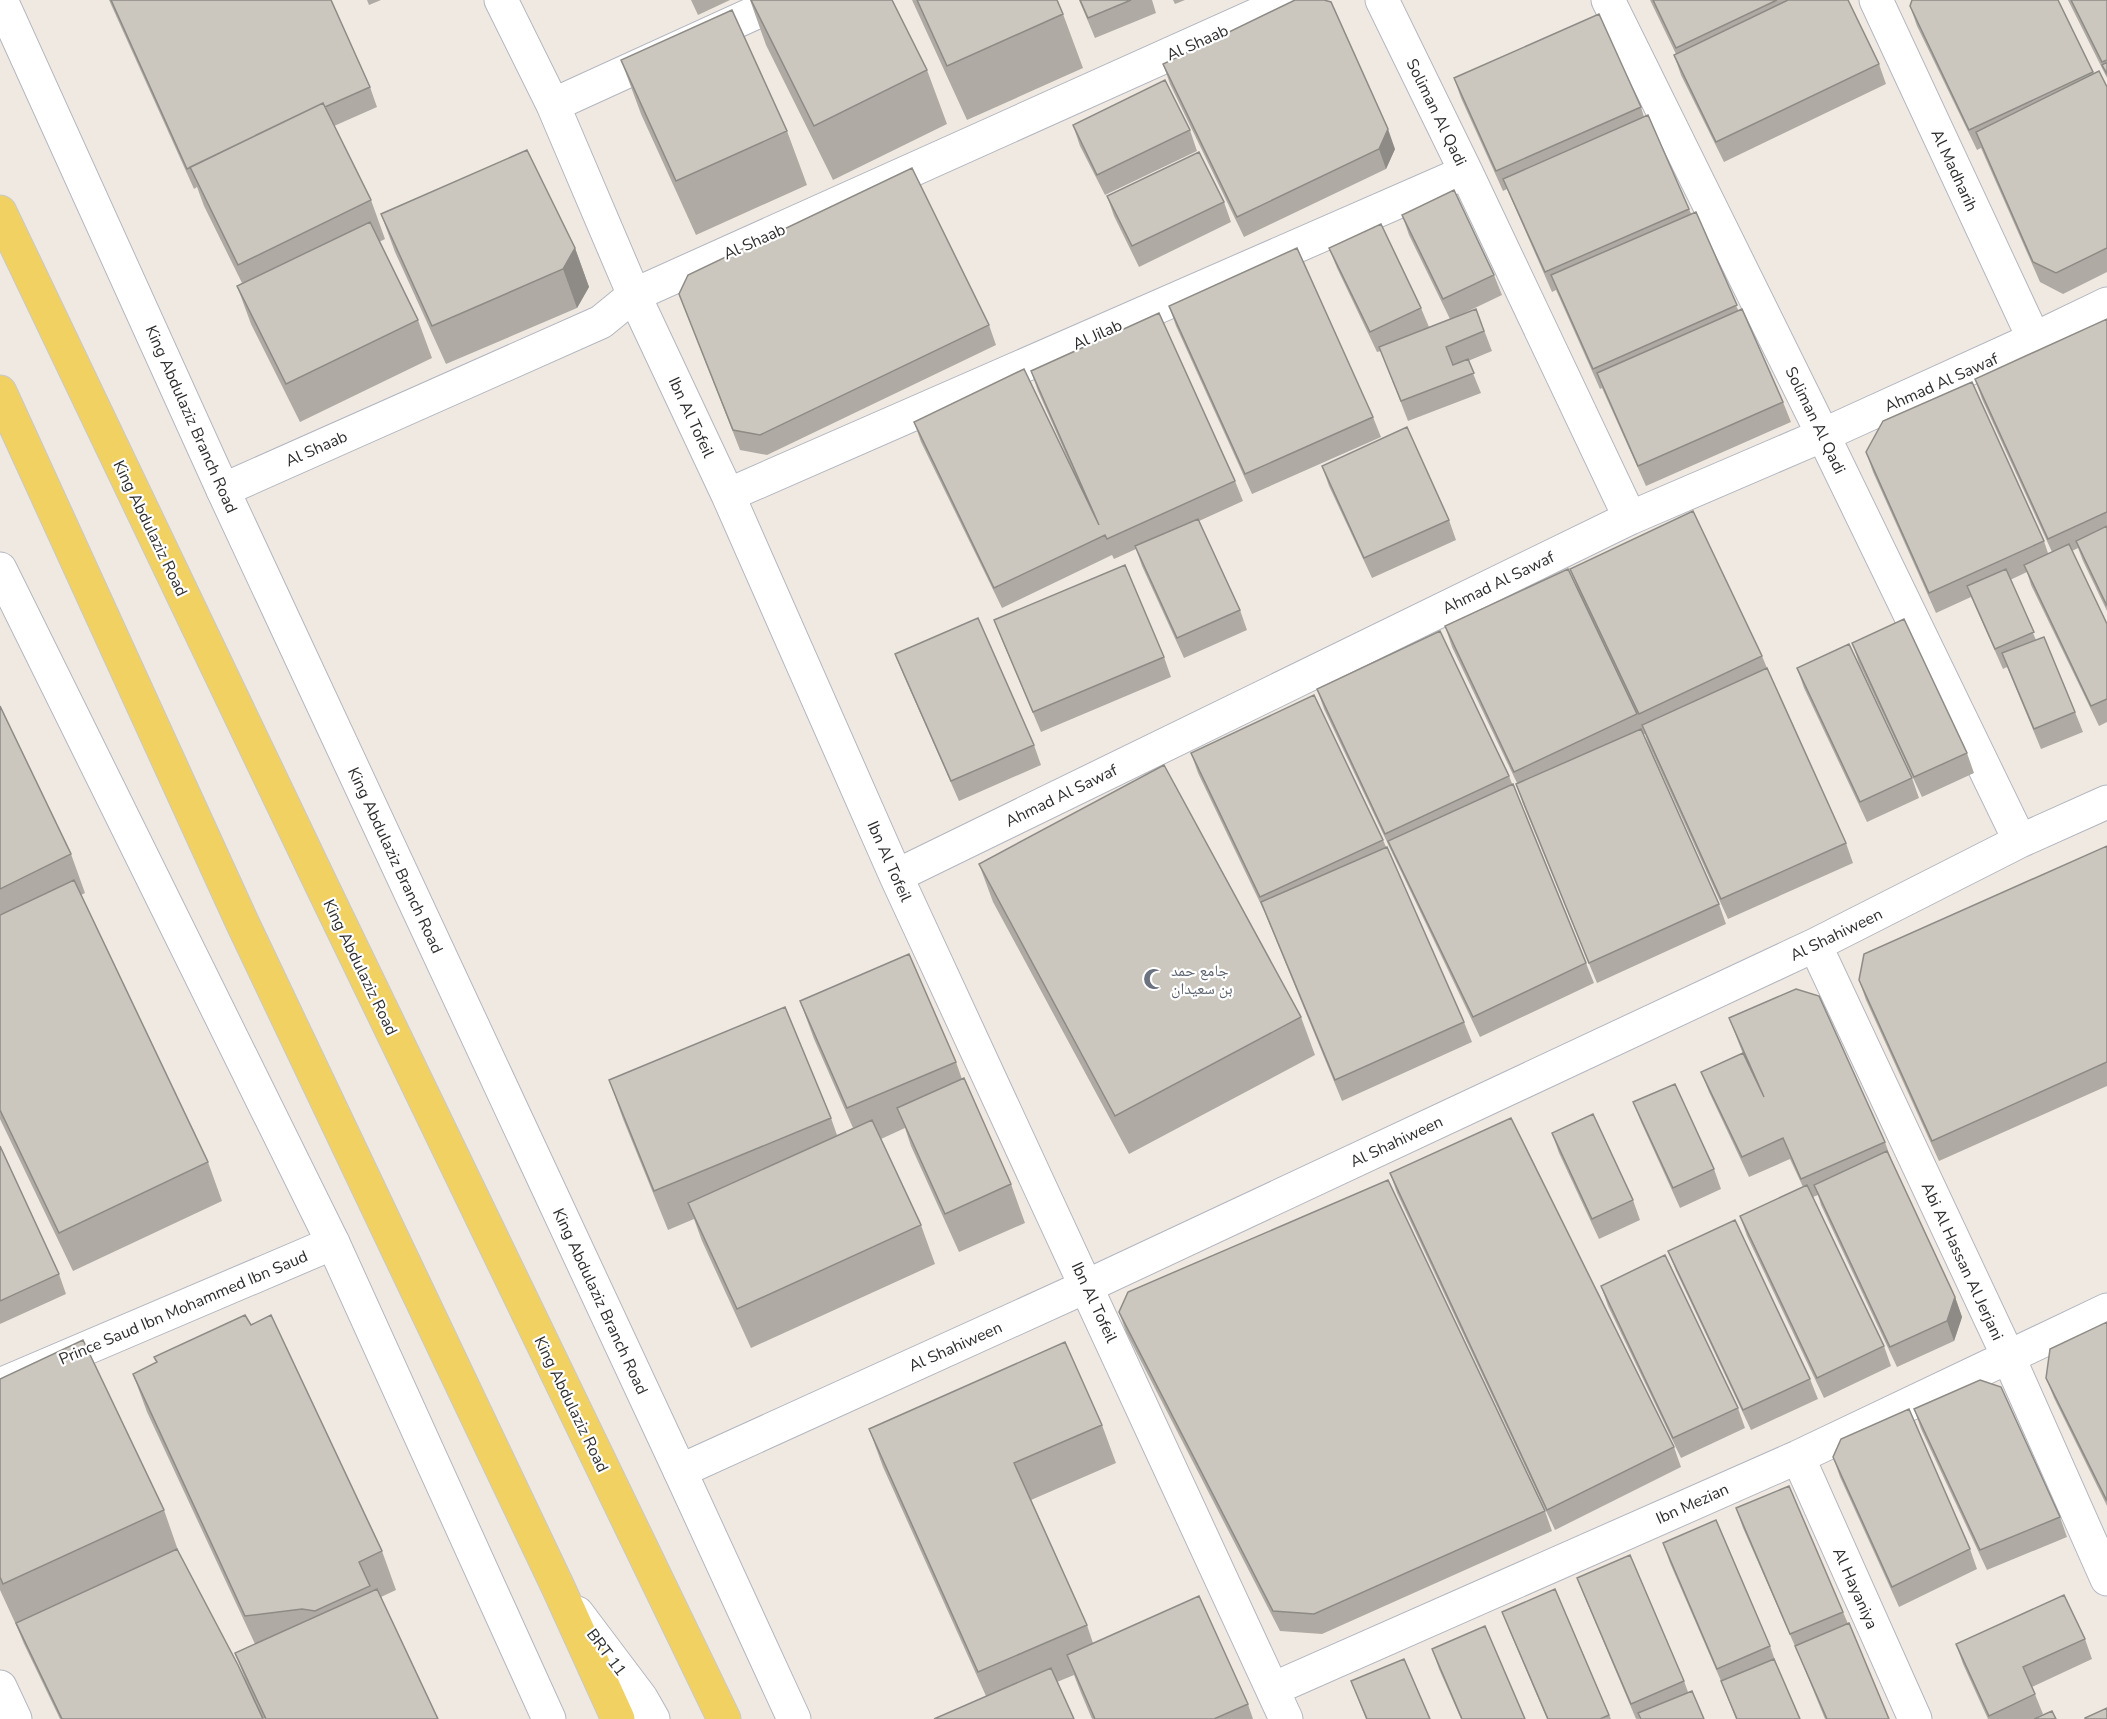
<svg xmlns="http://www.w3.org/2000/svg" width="2107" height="1719" font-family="'Nunito Sans','Noto Naskh Arabic',sans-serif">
<rect width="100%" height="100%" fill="#efe9e1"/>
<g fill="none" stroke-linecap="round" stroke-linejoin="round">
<defs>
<path id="street" d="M501 0 553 105 634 295 728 495 896 876 1286 1719
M1382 0 1466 172 1630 518
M1608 0 1823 435 2020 841
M1876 0 2034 339
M553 105 783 0
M223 490 601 322 634 295 1290 0
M728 495 1466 172
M896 876 1630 518 1823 435 2034 339 2107 304
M1815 945 2008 1356 2107 1579
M0 1385 333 1243
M1798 1457 1915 1719
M680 1471 1087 1286 1815 945 2020 841 2107 802
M0 1687 15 1719
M1273 1689 1798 1457 2107 1310"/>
<path id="secondary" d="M1 0 223 490 680 1471 794 1719
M0 569 333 1243 549 1719
M577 1613 641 1698 653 1719"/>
<path id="primary" d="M0 212 321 884 724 1719
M0 392 242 922 558 1587 618 1719"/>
</defs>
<use href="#street" stroke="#b4b7c1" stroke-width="35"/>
<use href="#secondary" stroke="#b4b7c1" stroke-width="35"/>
<use href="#primary" stroke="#c9c9c9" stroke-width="35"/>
<use href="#street" stroke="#fff" stroke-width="33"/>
<use href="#secondary" stroke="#fff" stroke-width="33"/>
<use href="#primary" stroke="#f2d163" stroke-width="33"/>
</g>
<path fill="#afaba4" d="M109 0H331L370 87 377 107 334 126 371 200 385 239 379 242 418 320 432 358 300 422 251 324 237 286 242 283 204 206 197 187 194 189Z
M367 0H381L369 5Z
M691 0H730L698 15Z
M750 0H892L927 70 947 124 833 180 766 45Z
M912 0H1057L1063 14 1083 68 967 120Z
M1079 0H1152L1156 13 1095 38Z
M1173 0H1185L1175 4Z
M1650 0H1848L1879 64 1886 84 1724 162 1681 75 1674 55 1676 54Z
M2058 0 2094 74 2107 87V272L2063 294 2040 282 1981 148 1977 150 1917 26 1910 6Z
M2068 0H2107V78Z
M621 60 787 131 807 185 696 235 641 114Z
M1163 64 1395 149 1386 169 1244 237 1170 84Z
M1454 78 1641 107 1644 117 1783 402 1791 422 1646 486 1602 388 1600 389 1556 290 1552 292 1507 189 1503 191 1461 98Z
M1073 125 1190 130 1197 151 1105 195 1080 146Z
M1107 196 1224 202 1231 222 1139 267 1114 216Z
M381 214 575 248 589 287 577 308 446 364 395 252Z
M1402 215 1494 275 1502 295 1456 317 1476 309 1492 351 1468 361 1481 393 1408 421 1381 351 1377 352 1337 268 1329 248 1421 308 1429 327 1450 319 1409 235Z
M679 294 989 325 996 345 767 455 740 450Z
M1169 306 1373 417 1381 437 1252 494 1176 326Z
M2107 319V611L2083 561 2078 548 2072 551 2107 624V722L2099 726 2031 585 2027 572 2010 580 2036 640 2075 712 2083 732 2041 749 2007 667 2003 669 1971 597 1936 613 1873 472 1866 452 2044 541 2048 553 2052 552 1982 399 1975 379Z
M1031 371 1235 481 1243 501 1199 521 1240 610 1247 630 1184 658 1142 566 1136 549 1114 559 1112 555 1002 608 921 442 914 422 1080 486 1038 391Z
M1322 466 1449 520 1456 540 1372 578 1329 486Z
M1570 569 1762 656 1767 668 1846 843 1853 863 1728 919 1649 745 1639 718 1645 734H1643L1719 904 1726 924 1597 983 1523 804 1516 784 1517 783 1452 647 1445 626 1578 589Z
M994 620 1164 657 1171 677 1041 732 1002 640Z
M1852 643 1967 753 1974 773 1922 797 1859 663Z
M895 654 1034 745 1041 765 959 801 903 674Z
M1797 668 1912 778 1919 798 1867 822 1804 688Z
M1317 689 1509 776 1586 963 1594 983 1480 1037 1396 861 1324 709Z
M0 706 71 854 85 893 81 895 208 1162 222 1201 73 1271 0 1119Z
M1191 753 1383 840 1464 1022 1472 1042 1342 1101 1265 913 1198 773Z
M2107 846V1086L1939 1161 1866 1000 1859 980Z
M979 864 1301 1017 1315 1055 1129 1154 993 902Z
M800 1001 956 1062 962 1079 1011 1184 1025 1223 959 1252 911 1146 905 1128 881 1139 921 1225 935 1264 751 1348 702 1241 694 1219 668 1230 623 1119 609 1080 831 1118 837 1135 853 1128 814 1039Z
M1729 1018 1885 1142 1891 1159 1955 1297 1962 1317 1954 1341 1897 1367 1821 1205 1818 1195 1813 1197 1884 1346 1891 1366 1824 1398 1747 1236 1740 1216 1803 1187 1790 1159 1749 1177 1709 1092 1701 1072 1743 1054Z
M1633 1102 1714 1169 1721 1189 1680 1208 1641 1122Z
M1552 1133 1633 1200 1640 1220 1599 1239 1559 1153Z
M0 1146 59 1274 66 1294 0 1324Z
M1390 1173 1674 1447 1681 1467 1555 1530 1397 1193Z
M1668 1251 1810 1379 1818 1399 1751 1430 1676 1271Z
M1601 1286 1738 1408 1745 1428 1681 1458 1608 1306Z
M1119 1312 1545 1511 1552 1531 1322 1634 1280 1631 1126 1332Z
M2107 1322V1506L2054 1398 2046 1378Z
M251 1325 382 1551 396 1590 381 1597 438 1719H60L24 1644 17 1627 0 1590V1379L164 1510 179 1553 246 1681 235 1653 255 1644 147 1412 133 1374Z
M1914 1409 2060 1517 2067 1537 1987 1570 1921 1429Z
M1102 1425 1116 1463 1031 1500 1087 1625 1093 1643 1248 1704 1253 1719H1092L1081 1693 1074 1675 1057 1682 986 1696 883 1467 869 1429Z
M1833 1457 1970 1549 1977 1569 1899 1607 1840 1477Z
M1736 1508 1843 1612 1889 1719H1825L1798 1653 1743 1528Z
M1663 1543 1770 1646 1777 1666 1800 1719H1736L1721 1681 1670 1563Z
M1577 1578 1684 1681 1688 1692 1704 1719H1636L1585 1598Z
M1555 1589 1611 1719H1547L1510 1632 1502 1612Z
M2085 1639 2092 1659 2032 1687 2043 1714 2033 1719H1988L1963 1664 1956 1644Z
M1432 1649 1525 1719H1461L1439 1669Z
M1351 1681 1430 1719H1366Z"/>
<path fill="#8e8b86" d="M1388 129 1395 149 1386 169 1379 149Z
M575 248 589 287 577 308 563 269Z
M1955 1297 1962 1317 1954 1341 1947 1321Z"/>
<path fill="#cbc7bf" stroke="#8e8b86" stroke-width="1.5" d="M111 0H331L370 87 325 107 323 103 187 169Z
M751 0H892L927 70 814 126Z
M917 0H1057L1063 14 947 66Z
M1080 0H1131L1088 18Z
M1295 0H1324L1331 2 1388 129 1379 149 1237 217 1163 64Z
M1653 0H1777L1676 48Z
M1788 0H1848L1879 64 1716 142 1674 55Z
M1912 0H2058L2093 72 1969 130 1910 6Z
M2071 0H2107V60L2102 62Z
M732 10 787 131 676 181 621 60Z
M1599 14 1641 107 1496 171 1454 78Z
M2107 62V74L2102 65Z
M2099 71 2107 87V248L2056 273 2033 262 1976 132Z
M1165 80 1190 130 1097 175 1073 125Z
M323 103 371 200 238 265 190 167Z
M1648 115 1689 209 1545 272 1503 179Z
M527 150 575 248 563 269 432 326 381 214Z
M1199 152 1224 202 1132 246 1107 196Z
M912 168 989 325 760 435 733 430 679 294 688 275Z
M1454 190 1494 275 1443 299 1402 215Z
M1696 212 1737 305 1593 369 1551 275Z
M370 222 418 320 286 384 237 286Z
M1381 224 1421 308 1370 332 1329 248Z
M1297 248 1373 417 1245 474 1169 306Z
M1476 309 1484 331 1446 347 1453 365 1468 359 1474 373 1401 401 1379 347Z
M1742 309 1783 402 1638 466 1597 373Z
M1159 313 1235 481 1107 539 1105 535 994 588 914 422 1024 369 1099 525 1031 371Z
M2107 319V512L2048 539 1975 379Z
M1972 382 2044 541 1929 593 1866 452 1883 421Z
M1407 427 1449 520 1364 558 1322 466Z
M1693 511 1762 656 1639 714 1570 569Z
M1198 519 1240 610 1177 638 1135 546Z
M2107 526V606L2076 541Z
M2069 544 2107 624V699L2091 706 2024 565Z
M1125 565 1164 657 1033 712 994 620Z
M1568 569 1637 714 1514 772 1445 626Z
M2006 569 2034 632 1995 649 1967 586Z
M978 618 1034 745 951 781 895 654Z
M1904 619 1967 753 1914 777 1852 643Z
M1440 631 1509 776 1385 834 1317 689Z
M2044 637 2075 712 2034 729 2002 653Z
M1849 644 1912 778 1860 802 1797 668Z
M1767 668 1846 843 1721 899 1642 725Z
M1314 695 1383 840 1260 897 1191 753Z
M0 706 71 854 0 889Z
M1641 729 1719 904 1589 963 1516 784Z
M1164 765 1301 1017 1115 1116 979 864Z
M1513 784 1586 963 1473 1017 1388 841Z
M2107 846V1062L1932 1141 1859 980 1864 954Z
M1387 847 1464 1022 1335 1080 1261 902Z
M74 880 208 1162 59 1233 0 1110V915Z
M909 954 956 1062 847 1108 800 1001Z
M1796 989 1819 996 1885 1142 1801 1179 1783 1138 1742 1157 1701 1072 1743 1053 1764 1097 1729 1018Z
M785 1007 831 1118 654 1191 609 1080Z
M964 1078 1011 1184 945 1214 897 1108Z
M1675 1084 1714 1169 1673 1188 1633 1102Z
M1593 1114 1633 1200 1592 1219 1552 1133Z
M1511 1118 1674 1447 1547 1510 1390 1173Z
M872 1120 921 1225 737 1309 688 1203Z
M0 1146 59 1274 0 1301Z
M1887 1151 1955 1297 1947 1321 1890 1347 1814 1185Z
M1388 1180 1545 1511 1314 1614 1273 1611 1119 1312 1128 1292Z
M1807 1185 1884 1346 1817 1378 1740 1216Z
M1735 1220 1810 1379 1743 1410 1668 1251Z
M1665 1255 1738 1408 1673 1438 1601 1286Z
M245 1315 251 1325 271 1315 382 1551 359 1562 370 1586 315 1611 302 1609 245 1616 133 1374 157 1362 154 1357Z
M2107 1322V1501L2046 1378 2050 1349Z
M83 1340 164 1510 3 1584 0 1577V1379Z
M1065 1342 1102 1425 1014 1463 1087 1625 978 1672 869 1429Z
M1980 1380 2001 1387 2060 1517 1980 1550 1914 1409Z
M1909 1409 1970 1549 1892 1587 1833 1457 1841 1439Z
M1789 1486 1843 1612 1790 1634 1736 1508Z
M1716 1520 1770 1646 1717 1669 1663 1543Z
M177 1549 238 1665 263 1719H62L16 1623Z
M1630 1555 1684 1681 1631 1704 1577 1578Z
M377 1589 438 1719H266L235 1653Z
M1555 1589 1609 1715 1600 1719H1548L1502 1612Z
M2064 1595 2085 1639 2023 1667 2035 1694 1989 1716 1956 1644Z
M1199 1596 1248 1704 1214 1719H1095L1067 1655Z
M1849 1623 1889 1719H1827L1795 1646Z
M1485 1626 1525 1719H1462L1432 1649Z
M1404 1659 1430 1719H1367L1351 1681Z
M1774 1659 1800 1719H1737L1721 1681Z
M1051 1668 1074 1719H934Z
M1692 1691 1704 1719H1641L1638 1713Z
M2107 1708V1719H2085V1718Z
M2052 1711 2056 1719H2034Z"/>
<defs>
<symbol id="mosque-bare" viewBox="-9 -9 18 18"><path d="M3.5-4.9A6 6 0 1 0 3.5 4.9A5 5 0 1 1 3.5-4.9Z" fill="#6b7280" stroke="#fff" stroke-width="2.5" paint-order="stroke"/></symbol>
</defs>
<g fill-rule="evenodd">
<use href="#mosque-bare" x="1139" y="964" width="30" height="30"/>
</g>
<g text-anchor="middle" stroke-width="4.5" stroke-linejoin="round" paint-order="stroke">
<g font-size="16" fill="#2e2e2e" stroke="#fff">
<text transform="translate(1197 42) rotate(-24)" y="6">Al Shaab</text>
<text transform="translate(1437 112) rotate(64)" y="6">Soliman Al Qadi</text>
<text transform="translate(1955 170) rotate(65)" y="6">Al Madharih</text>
<text transform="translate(754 241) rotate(-24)" y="6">Al Shaab</text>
<text transform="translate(1097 334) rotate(-24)" y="6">Al Jilab</text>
<text transform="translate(1941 382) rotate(-24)" y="6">Ahmad Al Sawaf</text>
<text transform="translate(692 417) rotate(65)" y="6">Ibn Al Tofeil</text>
<text transform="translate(192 419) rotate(66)" y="6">King Abdulaziz Branch Road</text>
<text transform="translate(1816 420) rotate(64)" y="6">Soliman Al Qadi</text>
<text transform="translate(316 448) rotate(-24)" y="6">Al Shaab</text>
<text transform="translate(151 528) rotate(64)" y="6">King Abdulaziz Road</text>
<text transform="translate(1498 582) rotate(-26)" y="6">Ahmad Al Sawaf</text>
<text transform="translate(1061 795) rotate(-26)" y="6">Ahmad Al Sawaf</text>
<text transform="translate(396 860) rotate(65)" y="6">King Abdulaziz Branch Road</text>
<text transform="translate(890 861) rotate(66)" y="6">Ibn Al Tofeil</text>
<text transform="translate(1836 934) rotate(-26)" y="6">Al Shahiween</text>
<text transform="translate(361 967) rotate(64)" y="6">King Abdulaziz Road</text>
<text transform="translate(1396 1141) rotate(-25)" y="6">Al Shahiween</text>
<text transform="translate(1963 1261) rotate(65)" y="6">Abi Al Hassan Al Jerjani</text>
<text transform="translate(601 1301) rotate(65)" y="6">King Abdulaziz Branch Road</text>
<text transform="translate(1095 1302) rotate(65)" y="6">Ibn Al Tofeil</text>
<text transform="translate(183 1307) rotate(-23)" y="6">Prince Saud Ibn Mohammed Ibn Saud</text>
<text transform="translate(955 1346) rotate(-24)" y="6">Al Shahiween</text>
<text transform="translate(572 1404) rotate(64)" y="6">King Abdulaziz Road</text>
<text transform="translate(1692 1503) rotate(-24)" y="6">Ibn Mezian</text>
<text transform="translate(1856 1588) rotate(66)" y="6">Al Hayaniya</text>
<text transform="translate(607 1652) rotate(53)" y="6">BRT 11</text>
</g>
<g font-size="16" fill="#5b616d" stroke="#fff" text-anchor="start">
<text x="1171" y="976">جامع حمد<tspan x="1171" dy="18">بن سعيدان</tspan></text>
</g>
</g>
</svg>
